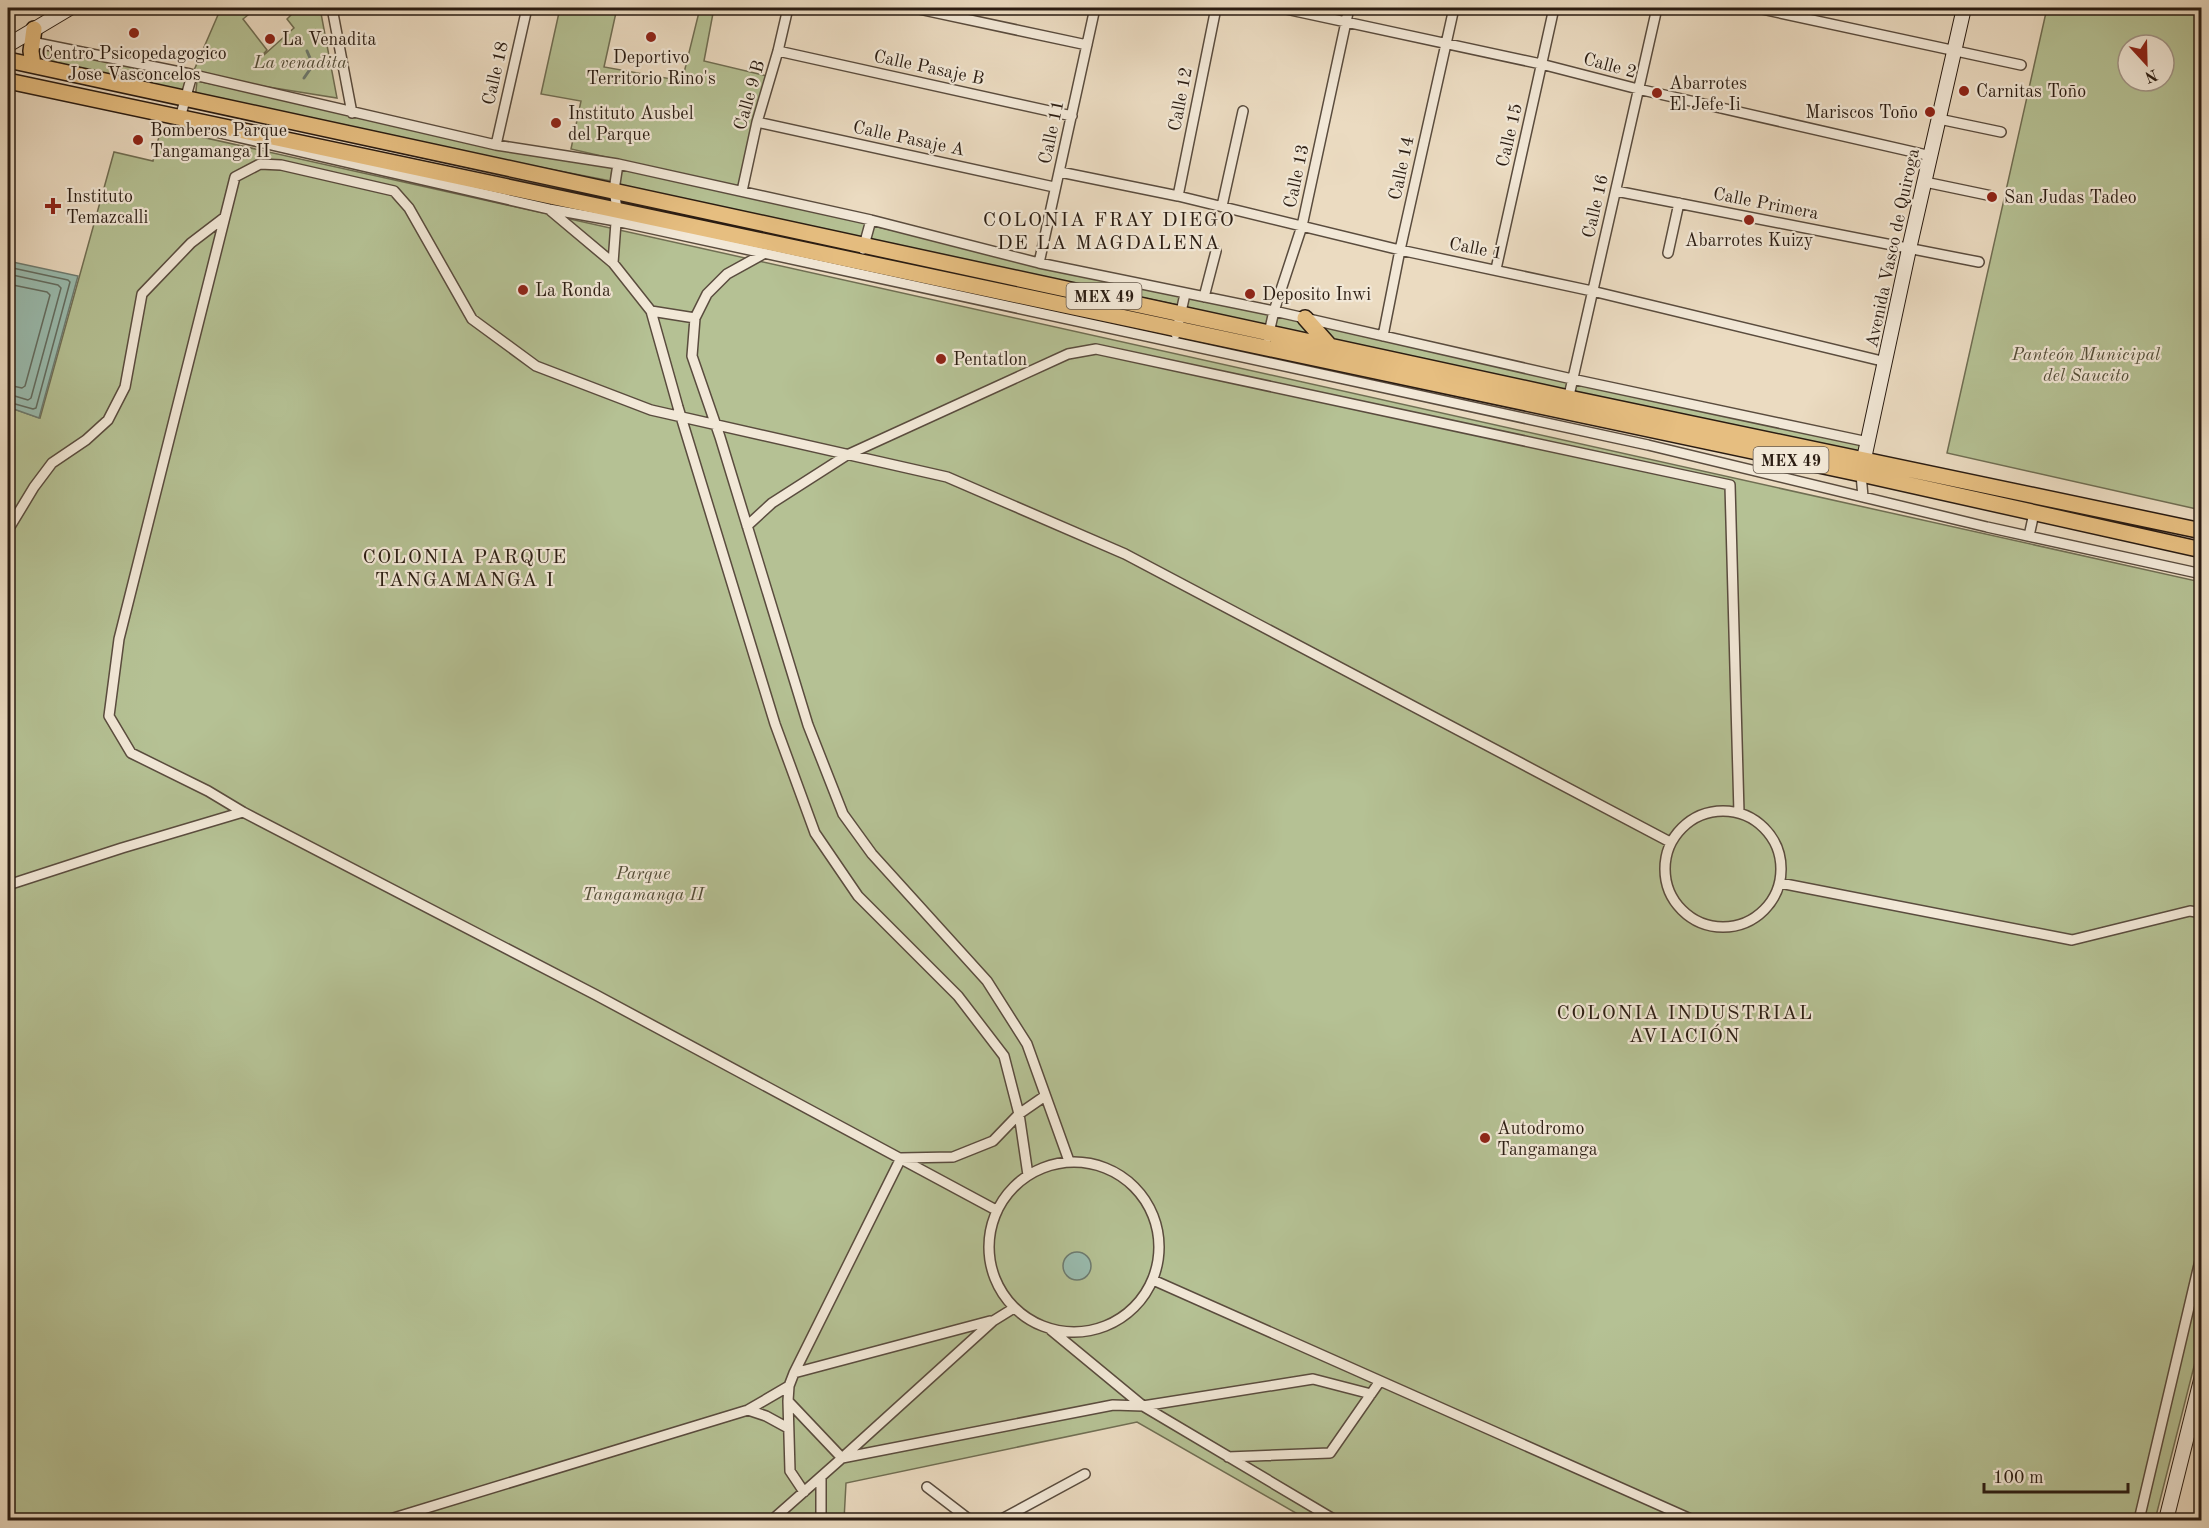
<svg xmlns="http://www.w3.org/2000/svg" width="2209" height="1528" font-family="'Old Standard TT',serif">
<rect width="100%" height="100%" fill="#ebdbc1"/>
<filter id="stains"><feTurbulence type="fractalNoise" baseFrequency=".00333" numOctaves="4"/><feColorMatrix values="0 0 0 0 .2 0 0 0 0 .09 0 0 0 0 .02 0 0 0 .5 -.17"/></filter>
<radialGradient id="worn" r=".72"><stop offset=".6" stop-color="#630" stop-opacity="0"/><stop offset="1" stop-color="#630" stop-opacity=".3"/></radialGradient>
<path fill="#b5c194" stroke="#706e53" stroke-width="1.5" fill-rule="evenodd" d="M221 8H242L248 15 243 19 267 50 255 63 294 28 287 19 291 15 285 8H320L337 98 192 75Z
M560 8H617L604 67 682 81 700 8H714L704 61 767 76 741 188 571 149 581 101 541 94Z
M2047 8H2201V510L1947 453ZM2128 45H2164V81H2128Z
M37 42 190 74 185 92 34 59Z
M197 81 612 167 611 181 195 100Z
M161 128 2201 582 2202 1335 2155 1520H1308L1137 1422 846 1483 844 1520H8V407L40 418 114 152 153 161Z
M621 168 870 223 862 238 619 186Z
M873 226 1181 294 1178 305 869 240Z
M1187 296 1270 314 1267 325 1185 309Z
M1276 315 1303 321 1317 337 1274 327Z
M1315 324 1862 444 1860 455 1328 339Z"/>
<path fill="#99bbae" stroke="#6d7b70" stroke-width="1.5" d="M8 261 78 276 39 418 8 407Z
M1063 1266a14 14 0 1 1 28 0a14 14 0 1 1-28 0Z"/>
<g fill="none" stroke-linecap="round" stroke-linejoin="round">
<path stroke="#626c60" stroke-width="1.5" d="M8 267 68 280 70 282 36 408 33 409 8 402
M8 274 58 285 61 288 31 398 28 400 8 394
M8 284 47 292 50 295 25 386 22 388 8 385"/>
<path stroke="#6d7b70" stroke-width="3" d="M304 78 313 65 307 51"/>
<defs>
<path id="street" d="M332 8 352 113
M914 8 1087 45
M1281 8 1541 64 1638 89 1931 156
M1757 8 2021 65
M32 42 190 74 496 145 618 164 871 220 1039 263 1274 311 1572 379 1868 442
M778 51 1072 116
M1939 119 2001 132
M184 120 180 118 192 75
M757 122 1054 187
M216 132 549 209 616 221 1648 445 1987 527 2202 574
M496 145 527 8
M1060 172 1178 196 1400 250 1592 291 1886 362
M1925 182 1992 196
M742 191 757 122 778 51 788 8
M1616 191 1979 262
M1178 196 1216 8
M1222 206 1243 111
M551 211 613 263 651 311 678 407 775 724 815 833 858 896 958 996 1004 1056 1019 1114 1028 1175
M863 249 871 220
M765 253 727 274 707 294 695 318 692 356 720 437 808 725 843 814 872 854 987 981 1027 1044 1069 1161
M1668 253 1679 203
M613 263 617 209 614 190 618 164
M1039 263 1095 8
M1496 269 1554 8
M1204 297 1216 251
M651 311 695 318
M1176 334 1185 294
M1383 336 1400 250 1454 8
M1268 337 1274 311 1302 226 1349 8
M1568 400 1657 8
M1861 474 1863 497
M747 526 772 503 847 455 1068 354 1096 349 1730 485 1739 813
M8 530 34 487 52 463 86 440 108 420 125 387 142 294 191 243 225 217
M2029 536 2034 513
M1665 869a58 58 0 1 1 116 0a58 58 0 1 1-116 0Z
M1780 883 2072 940 2190 911 2202 913
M8 885 122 848 243 812
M989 1247a85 85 0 1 1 170 0a85 85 0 1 1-170 0Z
M996 1210 596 995 243 812 208 791 131 753 109 716 119 639 235 177 260 164 281 165 394 191 409 208 472 319 536 366 651 410 947 477 1125 554 1670 842
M1153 1280 1693 1520
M1051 1330 1143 1406 1313 1379 1371 1394
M794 1373 990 1321
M788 1401 842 1458 993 1321 1014 1308
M748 1410 766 1416 788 1428
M1228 1457 1330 1453 1380 1381
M821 1477V1520
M927 1487 970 1520
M804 1492 790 1471 788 1401 789 1386 794 1373 901 1158 953 1157 993 1141 1019 1114 1045 1096
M387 1520 748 1410 789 1386
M772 1520 842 1458 1113 1405 1143 1406 1335 1520
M1000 1520 1085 1474
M2139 1520 2202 1252"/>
<path id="secondary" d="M8 45 70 8
M1862 468 1909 249 1964 8
M2166 1520 2202 1376"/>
<path id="primary" d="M8 60 1569 398 2202 531
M33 65 31 51 34 29
M8 81 1861 474 2202 550
M1305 318 1328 344"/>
</defs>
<use href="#street" stroke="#5a4c3e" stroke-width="12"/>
<use href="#secondary" stroke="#2a1c12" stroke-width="16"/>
<use href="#primary" stroke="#2a1c12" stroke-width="18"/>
<use href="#street" stroke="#f2e8d7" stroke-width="9"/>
<use href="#secondary" stroke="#f2e8d7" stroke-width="14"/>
<use href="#primary" stroke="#e6be80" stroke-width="15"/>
<defs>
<path id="rail" d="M8 11 14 8"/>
</defs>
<use href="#rail" stroke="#2a1c12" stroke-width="5"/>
<use href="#rail" stroke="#f2e8d7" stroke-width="3" stroke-dasharray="9" stroke-linecap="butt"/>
</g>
<g fill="#8f2418" stroke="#f2e8d7" stroke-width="2">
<circle cx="134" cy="33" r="6"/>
<circle cx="651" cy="37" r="6"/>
<circle cx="270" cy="39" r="6"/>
<circle cx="1964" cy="91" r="6"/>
<circle cx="1657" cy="93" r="6"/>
<circle cx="1930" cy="112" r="6"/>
<circle cx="556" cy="123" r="6"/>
<circle cx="138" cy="140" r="6"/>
<circle cx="1992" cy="197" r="6"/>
<path d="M50 197h6v6h6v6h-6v6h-6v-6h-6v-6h6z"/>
<circle cx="1749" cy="220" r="6"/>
<circle cx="523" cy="290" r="6"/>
<circle cx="1250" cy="294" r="6"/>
<circle cx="941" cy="359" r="6"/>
<circle cx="1485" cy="1138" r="6"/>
</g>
<g text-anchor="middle" stroke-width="4.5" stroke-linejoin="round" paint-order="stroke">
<g fill="#f2e8d7" stroke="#66594d" stroke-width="1.5">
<rect x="1066.5" y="283" width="75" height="26" rx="4.5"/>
<rect x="1753.5" y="447" width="75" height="26" rx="4.5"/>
</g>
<g font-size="16" font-weight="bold" fill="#2a1c12">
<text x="1104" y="302">MEX 49</text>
<text x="1791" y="466">MEX 49</text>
</g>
<g font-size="18" fill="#2a1c12" stroke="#f2e8d7" text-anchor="start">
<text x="282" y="45">La Venadita</text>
<text x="134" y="59" text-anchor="middle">Centro Psicopedagogico<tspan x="134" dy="21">Jose Vasconcelos</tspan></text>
<text x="651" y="63" text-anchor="middle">Deportivo<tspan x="651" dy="21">Territorio Rino's</tspan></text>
<text x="1669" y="89">Abarrotes<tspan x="1669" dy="21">El Jefe Ii</tspan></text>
<text x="1976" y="97">Carnitas Toño</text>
<text x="1918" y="118" text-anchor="end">Mariscos Toño</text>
<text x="568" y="119">Instituto Ausbel<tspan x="568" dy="21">del Parque</tspan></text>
<text x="150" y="136">Bomberos Parque<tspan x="150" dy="21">Tangamanga II</tspan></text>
<text x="66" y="202">Instituto<tspan x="66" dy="21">Temazcalli</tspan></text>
<text x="2004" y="203">San Judas Tadeo</text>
<text x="1749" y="246" text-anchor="middle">Abarrotes Kuizy</text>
<text x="535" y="296">La Ronda</text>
<text x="1262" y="300">Deposito Inwi</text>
<text x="953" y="365">Pentatlon</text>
<text x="1497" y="1134">Autodromo<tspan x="1497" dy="21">Tangamanga</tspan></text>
</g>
<g font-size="18" font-style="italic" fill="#544e39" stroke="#f2e8d7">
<text x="300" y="68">La venadita</text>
<text x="2086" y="360">Panteón Municipal<tspan x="2086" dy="21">del Saucito</tspan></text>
<text x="643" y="879">Parque<tspan x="643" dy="21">Tangamanga II</tspan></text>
</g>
<g font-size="18" fill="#2a1c12" stroke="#f2e8d7">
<text transform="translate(1610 65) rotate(15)" y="6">Calle 2</text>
<text transform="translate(929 67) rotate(12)" y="6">Calle Pasaje B</text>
<text transform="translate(495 73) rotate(-77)" y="6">Calle 18</text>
<text transform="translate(749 95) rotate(-74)" y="6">Calle 9 B</text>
<text transform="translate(1180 99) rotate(-79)" y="6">Calle 12</text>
<text transform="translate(1051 132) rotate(-78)" y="6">Calle 11</text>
<text transform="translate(1509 135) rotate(-77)" y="6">Calle 15</text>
<text transform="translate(909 138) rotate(12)" y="6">Calle Pasaje A</text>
<text transform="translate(1401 168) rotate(-78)" y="6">Calle 14</text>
<text transform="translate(1296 176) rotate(-78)" y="6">Calle 13</text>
<text transform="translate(1766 203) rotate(11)" y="6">Calle Primera</text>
<text transform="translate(1595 206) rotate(-77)" y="6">Calle 16</text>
<text transform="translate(1476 248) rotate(11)" y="6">Calle 1</text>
<text transform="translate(1892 248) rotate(-78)" y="6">Avenida Vasco de Quiroga</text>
</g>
<g font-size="20" letter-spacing="1.5" fill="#2a1c12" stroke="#f2e8d7">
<text x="1109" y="226">COLONIA FRAY DIEGO<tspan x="1109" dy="23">DE LA MAGDALENA</tspan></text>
<text x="465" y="563">COLONIA PARQUE<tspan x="465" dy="23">TANGAMANGA I</tspan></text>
<text x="1685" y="1019">COLONIA INDUSTRIAL<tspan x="1685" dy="23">AVIACIÓN</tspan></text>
</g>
</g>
<rect width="2209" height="1528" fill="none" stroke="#ebdbc1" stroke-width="30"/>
<rect x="9" y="9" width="2191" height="1510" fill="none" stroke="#2a1c12" stroke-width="3"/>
<rect x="15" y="15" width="2179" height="1498" fill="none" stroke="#2a1c12" stroke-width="1.5"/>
<g transform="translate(2146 63) rotate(158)"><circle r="28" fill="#f2e8d7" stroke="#a29688" stroke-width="1.5"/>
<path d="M0-4.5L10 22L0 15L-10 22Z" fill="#8f2418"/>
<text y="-9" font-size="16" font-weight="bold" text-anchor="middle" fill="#2a1c12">N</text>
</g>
<path d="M1984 1483v9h144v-9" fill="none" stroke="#2a1c12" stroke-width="3"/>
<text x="1993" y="1483" font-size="18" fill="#2a1c12" stroke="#f2e8d7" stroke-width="4.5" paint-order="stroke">100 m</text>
<rect width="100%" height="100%" filter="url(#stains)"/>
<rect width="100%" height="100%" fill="url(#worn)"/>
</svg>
